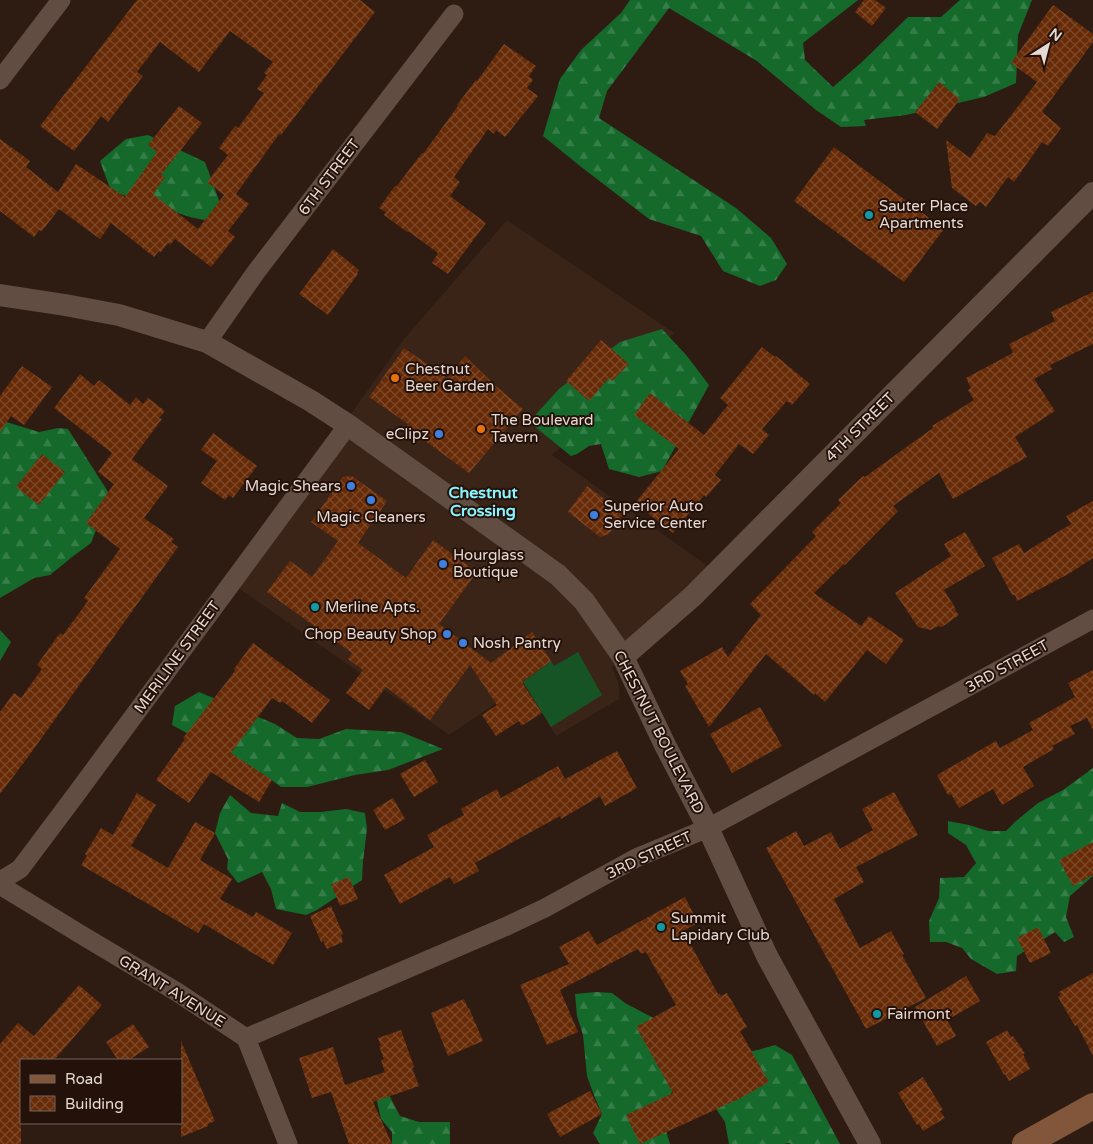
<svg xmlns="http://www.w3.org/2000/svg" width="1093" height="1144" font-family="'Varela Round',sans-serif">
<defs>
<pattern id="forest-firs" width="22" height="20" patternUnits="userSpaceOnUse" patternTransform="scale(1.25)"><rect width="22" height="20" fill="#14692b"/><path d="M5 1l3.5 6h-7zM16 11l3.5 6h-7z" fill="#367e49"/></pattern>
<pattern id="building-cross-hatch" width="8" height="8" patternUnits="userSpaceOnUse" patternTransform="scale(1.25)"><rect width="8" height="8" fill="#682b07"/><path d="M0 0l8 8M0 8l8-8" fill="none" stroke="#7e492a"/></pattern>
</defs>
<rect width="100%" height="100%" fill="#2e1c13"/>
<path fill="#3a2317" d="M507 220 674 333 606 409 552 455 716 572 612 667 619 685V699L556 736 525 684 449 735 231 583 404 339Z"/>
<path fill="url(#forest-firs)" d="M630 0H858L803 43 805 60 833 87 862 62 908 17H941L960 0H1032L1018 35 1016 83 984 97 906 115 864 120 866 126 841 127 816 110 757 61 669 8 607 91 599 118 736 208 771 238 787 264 776 280 760 286 723 271 701 236 649 219 580 166 543 136 560 79 581 50 621 13Z
M148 135 205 162 228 225 190 217 111 191 100 161 126 139Z
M662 329 687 356 709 385 662 471 639 477 609 469 601 444 589 446 577 454 571 456 529 422 559 389 620 342Z
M0 420 39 432 58 428 68 429 110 495 91 543 72 557 50 575 34 578 0 598Z
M0 630 11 642 0 661Z
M199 692 275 724 297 738 319 739 346 729 401 732 443 749 388 770 355 775 307 787H281L266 776 172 725 175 706Z
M1093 768V876L1070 896 1066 917 1074 937 1064 942 1055 932 1017 956 1016 971 997 974 971 959 962 948 946 942H930L929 921 939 898 940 878 964 877 976 863 966 845 948 833V821L969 825 988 831H1006L1016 821 1038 803 1063 790Z
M230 795 251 813 278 816 282 803 300 812H321L346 809 365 813 367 829 363 861 362 880 317 910 306 915 276 909 271 889 262 872 238 883 227 869 228 859 215 833 220 813Z
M596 992 612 993 625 1003 674 1029 717 1058 758 1050 775 1045 792 1055 840 1144H791L789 1143 784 1144H729L725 1122 708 1097 673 1089 662 1117 670 1144H600L593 1133 602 1114 595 1098 587 1076 583 1035 577 1016 575 994Z
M385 1087 400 1116 419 1122H450V1144H392V1132L381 1119 376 1097Z"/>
<path fill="#175425" d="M578 652 602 695 551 727 523 682 551 661 554 666Z"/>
<path fill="url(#building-cross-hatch)" d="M137 0H360L375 12 281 135 279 134 236 194 249 204 228 231 235 237 211 267 175 239 170 245 168 243 161 252 159 251 154 257 111 223 100 239 59 209 42 231 39 230 34 237 0 211V139L30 161 26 167 58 192 76 164 125 197 157 152 148 145 179 106 202 123 161 175 165 177 153 194 198 229 224 195 207 182 228 155 219 148 235 126 238 128 264 93 257 89 267 75 264 73 273 62 230 31 199 72 160 42 137 72 143 76 108 122 101 116 74 151 40 126Z
M864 0H875L886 8 872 26 855 12Z
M1053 5 1093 34V42L1042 112 1061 128 1048 146 1042 142 1014 182 1008 177 986 207 980 202 976 206 952 188 946 140 970 158 987 133 995 136 1037 82 1011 63Z
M504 44 536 66 529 76 533 80 527 88 538 96 505 137 496 130 494 134 488 129 454 177 460 182 450 196 486 223 448 274 432 263 438 253 408 231 407 232 384 215 386 212 379 208 395 186 396 187 422 153 423 154 458 106 457 105 476 80 477 81Z
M939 82 960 99 937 129 915 112Z
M834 147 944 229 904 282 794 201Z
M333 249 359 270 357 273 358 274 328 315 299 294Z
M1093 292V344L1050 365 1052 369 1034 379 1055 411 1015 437 1027 457 953 499 939 473 893 506 898 511 845 565 844 564 814 593 861 626 869 616 904 640 886 664 867 650 825 702 815 693 814 695 766 654 709 727 685 686 688 684 680 671 722 647 728 657 761 615 750 604 816 536 812 532 841 503 838 500 863 476 865 477 933 428 932 426 974 400 968 390 971 388 966 378 1011 354 1013 352 1009 344 1055 321 1051 312Z
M601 340 629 364 612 381 609 378 589 401 566 381Z
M762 347 775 357 776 356 810 384 792 405 787 401 762 429 769 435 753 454 739 444 715 475 721 480 706 497 704 495 673 533 635 503 679 449 634 415 650 393 704 435 728 405 720 398Z
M404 348 447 378 465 356 497 387 523 409 469 473 406 427 408 424 369 397Z
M22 366 52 387 24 425 11 416 0 432V396Z
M80 374 94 386 99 380 130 405 136 397 143 404 148 398 165 411 159 418 162 419 132 459 168 486 144 518 174 539 171 542 178 547 28 757 0 794V712L14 693 21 698 42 669 37 665 60 633 63 635 88 601 84 598 120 549 86 523 114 484 98 472 112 453 54 408Z
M213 433 257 466 233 498 229 495 225 500 201 483 217 461 201 450Z
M42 454 65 472 39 505 16 487Z
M352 476 387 501 358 543 406 578 433 540 477 572 439 624 491 663 532 632 551 661 522 682 542 713 523 725H521L519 721 496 736 482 715 497 705 470 665 430 720 386 687 369 710 346 693 363 670 348 659 352 653 267 592 290 561 312 577 338 541 311 522 343 477Z
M587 486 624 513 609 534 600 537 568 512Z
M1093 501V558L1070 573 1017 601 1015 595H1012L992 558 1019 544 1024 553 1071 524 1066 516Z
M965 532 985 566 944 590 956 609 955 610 959 615 942 627 938 626 931 630 918 627 895 593 951 556 944 544Z
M253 643 330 700 312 723 282 701 280 703 272 698 231 753 272 780 259 802 211 772 189 803 156 780 185 739 183 738 235 671 234 669Z
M1093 670V730L1087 718 1070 726 1075 734 1052 746 1054 749 1023 767 1034 786 1002 805 993 789 959 808 951 794 948 795 937 775 996 741 1000 748 1033 730 1029 723 1075 697 1068 683Z
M760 707 782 746 732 773 710 734Z
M617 751 637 788 605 806 600 796 561 819 560 816 475 863 479 871 454 884 450 877 400 904 384 875 434 847 427 835 464 815 461 809 497 789 501 798 558 766 565 779Z
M425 760 438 782 414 797 400 774Z
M894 792 918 835 856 867 864 882 834 899 860 948 891 931 904 954 902 955 926 998 866 1029 766 848 796 831 804 846 831 832 840 849 873 830 862 809Z
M137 793 156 805 131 846 168 868 195 822 215 833 200 860 232 879 220 899 253 917 256 912 292 933 273 965 204 924 198 933 81 865 87 856 85 854 101 828 113 835Z
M393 798 405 819 385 830 373 810Z
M1093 842V875L1073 886 1059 860Z
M349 877 358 899 340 906 331 884Z
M685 897 698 923 683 931 718 994H720L721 996 727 993 747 1027 740 1031 769 1082 741 1098 640 1144 626 1115 673 1093 636 1027 676 1005 646 952 641 954 638 949 560 990 578 1032 547 1045 520 985 569 964 559 947 589 931 597 945Z
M331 906 343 934 341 935 343 942 327 949 323 941 321 942 310 916Z
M1038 927 1051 953 1030 963 1017 938Z
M1093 973V1056L1077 1025 1075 1026 1058 997 1061 995 1059 992Z
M966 976 980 1001 947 1020 956 1036 937 1046 915 1007Z
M79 985 102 1005 54 1060H21V1144H0V1044L18 1023 34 1036Z
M464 999 468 1009 469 1008 483 1041 448 1056 431 1013Z
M133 1024 149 1047 129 1060H118L106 1042Z
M401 1030 414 1067 412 1068 419 1086 373 1102 392 1144H349L331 1092 312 1098 299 1058 333 1047 345 1085 385 1072 381 1060 384 1059 379 1046H381L378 1038Z
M1007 1030 1011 1037 1013 1036 1025 1053 1023 1054 1030 1069 1009 1081 1005 1074 1004 1075 986 1042Z
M181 1041 215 1121 208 1124V1126L181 1137Z
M923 1077 943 1110 940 1111 945 1118 923 1131 919 1124 917 1125 898 1093Z
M590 1091 602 1114 560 1137 547 1114Z"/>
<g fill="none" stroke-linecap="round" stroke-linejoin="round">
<path stroke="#624d43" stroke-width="19" d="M0 80 61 0
M207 342 256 272 454 14
M0 881 20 869 77 793 348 425
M0 885 80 934 177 992 246 1038 288 1144
M246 1038 507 926 545 908 636 858 708 828 1093 619"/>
<path stroke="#624d43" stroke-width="22" d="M0 295 65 305 119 315 207 342 311 401 348 425 558 575 584 601 623 657 665 745 708 828 767 956 870 1144
M623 657 693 596 1093 193"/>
<path stroke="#81563a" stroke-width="26" d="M1025 1144 1093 1106"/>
</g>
<g fill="#0f9aa8" stroke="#24120a" stroke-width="2">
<circle cx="869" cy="215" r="5"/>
<circle cx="315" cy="607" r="5"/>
<circle cx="661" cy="927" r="5"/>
<circle cx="877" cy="1014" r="5"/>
</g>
<g fill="#e8710a" stroke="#24120a" stroke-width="2">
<circle cx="395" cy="378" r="5"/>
<circle cx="481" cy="429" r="5"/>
</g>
<g fill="#3f7fe0" stroke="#24120a" stroke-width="2">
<circle cx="439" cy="434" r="5"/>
<circle cx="351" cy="486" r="5"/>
<circle cx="371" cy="500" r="5"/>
<circle cx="594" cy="515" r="5"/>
<circle cx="443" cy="564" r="5"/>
<circle cx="447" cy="634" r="5"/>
<circle cx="463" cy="643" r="5"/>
</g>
<g text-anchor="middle" stroke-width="4" stroke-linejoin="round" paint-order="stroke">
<g font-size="15" fill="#e6d9d3" stroke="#24120a">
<text transform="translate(329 177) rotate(-53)" y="5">6TH STREET</text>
<text transform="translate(860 427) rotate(-45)" y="5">4TH STREET</text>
<text transform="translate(177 657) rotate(-54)" y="5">MERILINE STREET</text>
<text transform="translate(1007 666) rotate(-29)" y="5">3RD STREET</text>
<text transform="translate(659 732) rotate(63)" y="5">CHESTNUT BOULEVARD</text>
<text transform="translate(649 855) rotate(-25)" y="5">3RD STREET</text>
<text transform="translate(172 991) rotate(32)" y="5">GRANT AVENUE</text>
</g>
<g font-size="15" fill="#e6d9d3" stroke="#24120a" text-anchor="start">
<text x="879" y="211">Sauter Place<tspan x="879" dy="17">Apartments</tspan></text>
<text x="405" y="374">Chestnut<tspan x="405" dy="17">Beer Garden</tspan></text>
<text x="491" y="425">The Boulevard<tspan x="491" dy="17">Tavern</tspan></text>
<text x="429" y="439" text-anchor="end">eClipz</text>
<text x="341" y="491" text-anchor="end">Magic Shears</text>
<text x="604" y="511">Superior Auto<tspan x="604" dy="17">Service Center</tspan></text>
<text x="371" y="522" text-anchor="middle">Magic Cleaners</text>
<text x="453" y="560">Hourglass<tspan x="453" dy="17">Boutique</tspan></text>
<text x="325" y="612">Merline Apts.</text>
<text x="437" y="639" text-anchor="end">Chop Beauty Shop</text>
<text x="473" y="648">Nosh Pantry</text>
<text x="671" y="923">Summit<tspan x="671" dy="17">Lapidary Club</tspan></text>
<text x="887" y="1019">Fairmont</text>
</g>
<g font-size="16" font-weight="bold" fill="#89f3fe" stroke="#24120a">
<text x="483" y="498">Chestnut<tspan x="483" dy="18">Crossing</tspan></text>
</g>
</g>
<rect x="20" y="1059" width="162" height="65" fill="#24120a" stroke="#72625a"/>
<rect x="30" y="1075" width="25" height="8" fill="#81563a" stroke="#72625a"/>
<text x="65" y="1084" font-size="15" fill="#e6d9d3">Road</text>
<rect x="30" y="1096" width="25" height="15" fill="url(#building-cross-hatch)" stroke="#72625a"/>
<text x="65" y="1109" font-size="15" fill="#e6d9d3">Building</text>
<g transform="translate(1048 45) rotate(36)" stroke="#24120a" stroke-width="4" paint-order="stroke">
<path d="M0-4L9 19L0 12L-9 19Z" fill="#e6d9d3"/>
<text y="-8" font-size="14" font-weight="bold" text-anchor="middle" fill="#e6d9d3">N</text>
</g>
</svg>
